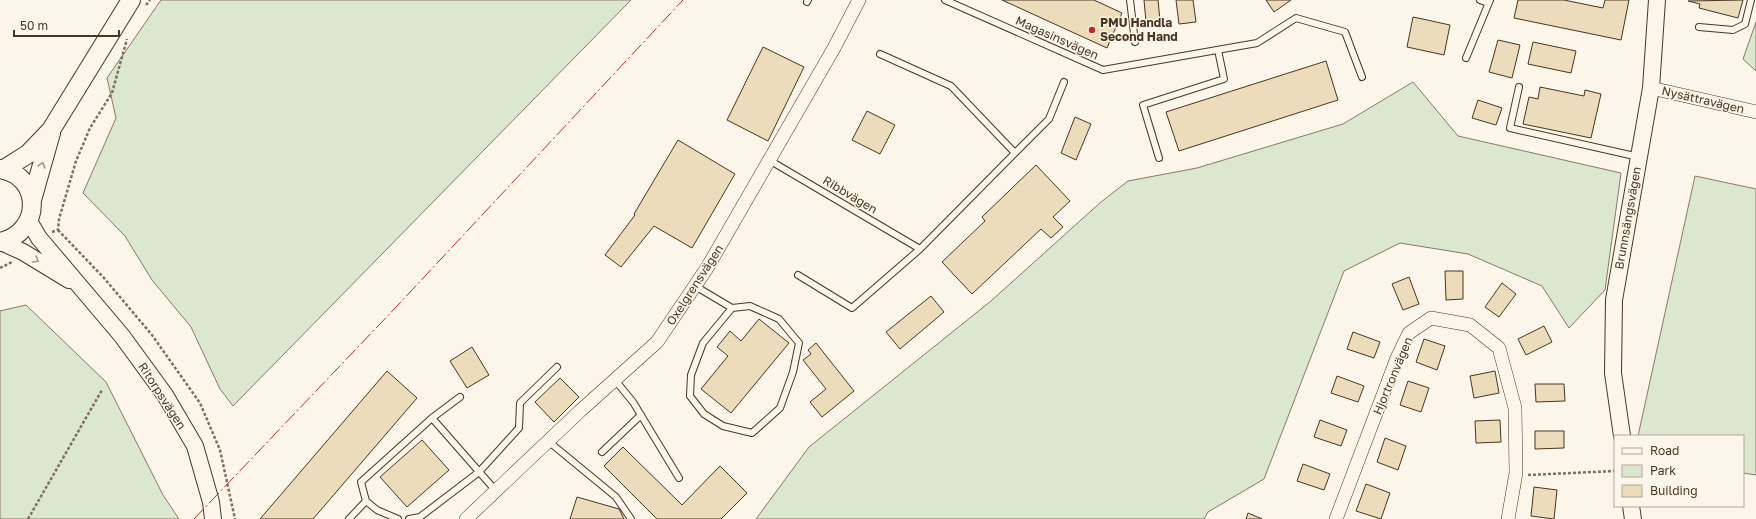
<svg xmlns="http://www.w3.org/2000/svg" width="1756" height="519" font-family="'Golos Text',sans-serif">
<rect width="100%" height="100%" fill="#fbf6e9"/>
<path fill="#dce7d0" stroke="#887966" d="M161 0H631L233 406 220 389 191 327 152 280 125 236 83 193 116 118 107 78Z
M1756 22V71L1743 59Z
M1413 82 1458 136 1621 173 1605 290 1569 328 1542 286 1468 254 1400 243 1344 271 1264 479 1208 512 1204 519H756L809 447 991 301 1101 202 1128 181 1197 168 1343 124Z
M1695 176 1756 189V475L1743 473V436H1638Z
M26 305 106 382 163 495 179 519H0V311Z"/>
<path fill="#ecdcbc" stroke="#4a3520" d="M1002 0H1094L1122 13 1107 48Z
M1144 0H1158L1160 21 1146 22Z
M1176 0H1193L1196 22 1179 24Z
M1266 0H1291L1274 12Z
M1518 0H1564L1603 8 1605 0H1629L1621 40 1514 18Z
M1743 0 1738 18 1699 8 1700 4 1688 1Z
M1413 17 1450 25 1444 55 1407 47Z
M1498 40 1520 45 1512 78 1489 72Z
M1533 42 1576 51 1571 73 1528 64Z
M763 47 804 67 768 141 727 120Z
M1326 61 1338 100 1179 151 1166 112Z
M1540 87 1584 96 1585 90 1601 94 1591 138 1523 124 1529 97 1538 99Z
M1478 100 1502 108 1496 125 1472 118Z
M867 111 895 125 880 154 852 140Z
M1075 117 1091 124 1076 160 1061 153Z
M678 140 735 174 692 248 654 226 621 267 605 255 635 215 634 214Z
M1036 165 1070 201 1053 217 1063 227 1051 238 1041 229 972 294 942 262 985 221 982 217Z
M1445 271H1463V299L1446 300Z
M1409 277 1419 304 1403 310 1392 284Z
M1502 283 1516 294 1499 317 1485 307Z
M931 296 944 312 900 349 886 332Z
M759 319 789 343 731 413 701 389 728 356 717 347 730 331 741 341Z
M1544 326 1552 342 1526 355 1518 339Z
M1353 332 1380 342 1374 358 1347 349Z
M1424 339 1445 346 1437 370 1416 362Z
M816 343 854 391 822 417 810 402 826 389 803 360 811 354 808 350Z
M472 347 489 375 467 388 450 361Z
M387 371 417 398 313 519H260Z
M1495 371 1499 393 1474 398 1470 376Z
M1337 376 1364 386 1358 402 1331 393Z
M560 378 579 397 554 422 535 402Z
M1408 381 1429 388 1421 412 1400 405Z
M1535 384H1564L1565 401 1536 402Z
M1320 420 1347 430 1341 446 1314 437Z
M1500 420 1501 442 1476 443 1475 421Z
M1535 431H1564V448L1535 449Z
M1385 438 1406 446 1398 470 1377 462Z
M422 440 449 470 407 507 380 477Z
M623 447 682 505 720 466 747 493 721 519H657L604 466Z
M1303 464 1330 474 1324 490 1297 481Z
M1366 484 1390 493 1381 519 1356 511Z
M1534 487 1557 490 1554 519 1531 516Z
M577 497 619 509 624 519H570Z
M1248 513 1262 519H1246Z"/>
<g fill="none" stroke-linecap="round" stroke-linejoin="round">
<defs>
<path id="service" d="M945 0 1103 70 1257 43 1296 18 1345 32 1362 77
M1130 0 1135 42
M1480 0 1488 3
M807 2 808 0
M1699 27 1733 30 1745 24 1751 0
M1466 58 1490 0
M1519 87 1510 128 1639 157
M1015 153 1049 119 1064 82
M1159 158 1143 105 1224 79 1218 50
M769 160 920 249
M798 275 852 308 920 249 1015 153 951 86 880 54
M695 286 732 308 703 343 691 375 690 396 704 414 723 426 752 433 780 408 793 372 799 343 779 319 750 306 732 308
M615 380 633 402 679 478
M460 397 432 418 496 491
M548 441 616 497 631 519
M602 452 641 415
M366 501 361 482 432 418
M349 519 366 501 377 510 398 519
M409 519 420 517 479 472 519 428 520 403 557 367"/>
<path id="minor" d="M1651 88 1756 112
M466 519 580 411 657 342 707 268 834 48 859 0
M1336 519 1397 358 1409 333 1431 318 1470 325 1499 348 1515 408 1516 473 1508 519"/>
<path id="tertiary" d="M29 221 39 238 122 336 165 395 195 446 211 502 213 519
M1 242 23 252 69 280
M1622 436 1613 373 1614 300 1651 88 1657 0
M1631 506 1633 519"/>
<path id="secondary" d="M0 169C43 176 42 233 0 242
M4 169 28 154 51 130 131 0
M32 200 51 133"/>
</defs>
<use href="#service" stroke="#4a3520" stroke-width="8"/>
<use href="#minor" stroke="#4a3520" stroke-width="14"/>
<use href="#tertiary" stroke="#4a3520" stroke-width="18"/>
<use href="#secondary" stroke="#4a3520" stroke-width="20"/>
<path stroke="#7f6f5c" stroke-width="2.5" stroke-dasharray="3 2" stroke-linecap="butt" d="M146 5 150 0
M58 230 104 278 152 335 200 403 220 450 235 519
M52 232 58 230 59 219 76 161 90 128 112 93 127 39
M0 268 12 262
M1528 475 1615 471
M28 519 102 390"/>
<use href="#service" stroke="#fbf6e9" stroke-width="6"/>
<use href="#minor" stroke="#fbf6e9" stroke-width="13"/>
<use href="#tertiary" stroke="#fbf6e9" stroke-width="16"/>
<use href="#secondary" stroke="#fbf6e9" stroke-width="18"/>
<path stroke="#c62828" stroke-width="1" stroke-dasharray="14 3 2 3" stroke-linecap="butt" d="M194 519 398 305 683 0"/>
</g>
<defs><path id="oneway-chevron" d="M-2-3.5L2.5 0L-2 3.5" fill="none" stroke-width="1.6" stroke-linecap="round" stroke-linejoin="round"/></defs>
<g stroke="#a29684">
<use href="#oneway-chevron" transform="translate(42 165) rotate(-74)"/>
<use href="#oneway-chevron" transform="translate(36 260) rotate(31)"/>
</g>
<circle fill="#c62828" stroke="#fbf6e9" stroke-width="1.5" cx="1092" cy="30" r="4"/>
<g text-anchor="middle" stroke-width="3" stroke-linejoin="round" paint-order="stroke">
<g font-size="12" font-weight="bold" fill="#4a3520" stroke="#fbf6e9" text-anchor="start">
<text x="1100" y="27">PMU Handla<tspan x="1100" dy="14">Second Hand</tspan></text>
</g>
<g font-size="12" fill="#4a3520" stroke="#fbf6e9">
<text transform="translate(1057 38) rotate(24)" y="4">Magasinsvägen</text>
<text transform="translate(1703 100) rotate(13)" y="4">Nysättravägen</text>
<text transform="translate(850 195) rotate(31)" y="4">Ribbvägen</text>
<text transform="translate(1628 218) rotate(-80)" y="4">Brunnsängsvägen</text>
<text transform="translate(695 285) rotate(-57)" y="4">Oxelgrensvägen</text>
<text transform="translate(1393 376) rotate(-67)" y="4">Hjortronvägen</text>
<text transform="translate(162 396) rotate(57)" y="4">Ritorpsvägen</text>
</g>
</g>
<rect x="1614" y="435" width="130" height="72" fill="#fbf6e9" stroke="#b4a999"/>
<rect x="1622" y="448" width="20" height="6" fill="#fbf6e9" stroke="#b4a999"/>
<text x="1650" y="455" font-size="12" fill="#4a3520">Road</text>
<rect x="1622" y="465" width="20" height="12" fill="#dce7d0" stroke="#b4a999"/>
<text x="1650" y="475" font-size="12" fill="#4a3520">Park</text>
<rect x="1622" y="485" width="20" height="12" fill="#ecdcbc" stroke="#b4a999"/>
<text x="1650" y="495" font-size="12" fill="#4a3520">Building</text>
<path d="M14 30v6h105v-6" fill="none" stroke="#4a3520" stroke-width="2"/>
<text x="20" y="30" font-size="12" fill="#4a3520" stroke="#fbf6e9" stroke-width="3" paint-order="stroke">50 m</text>
</svg>
